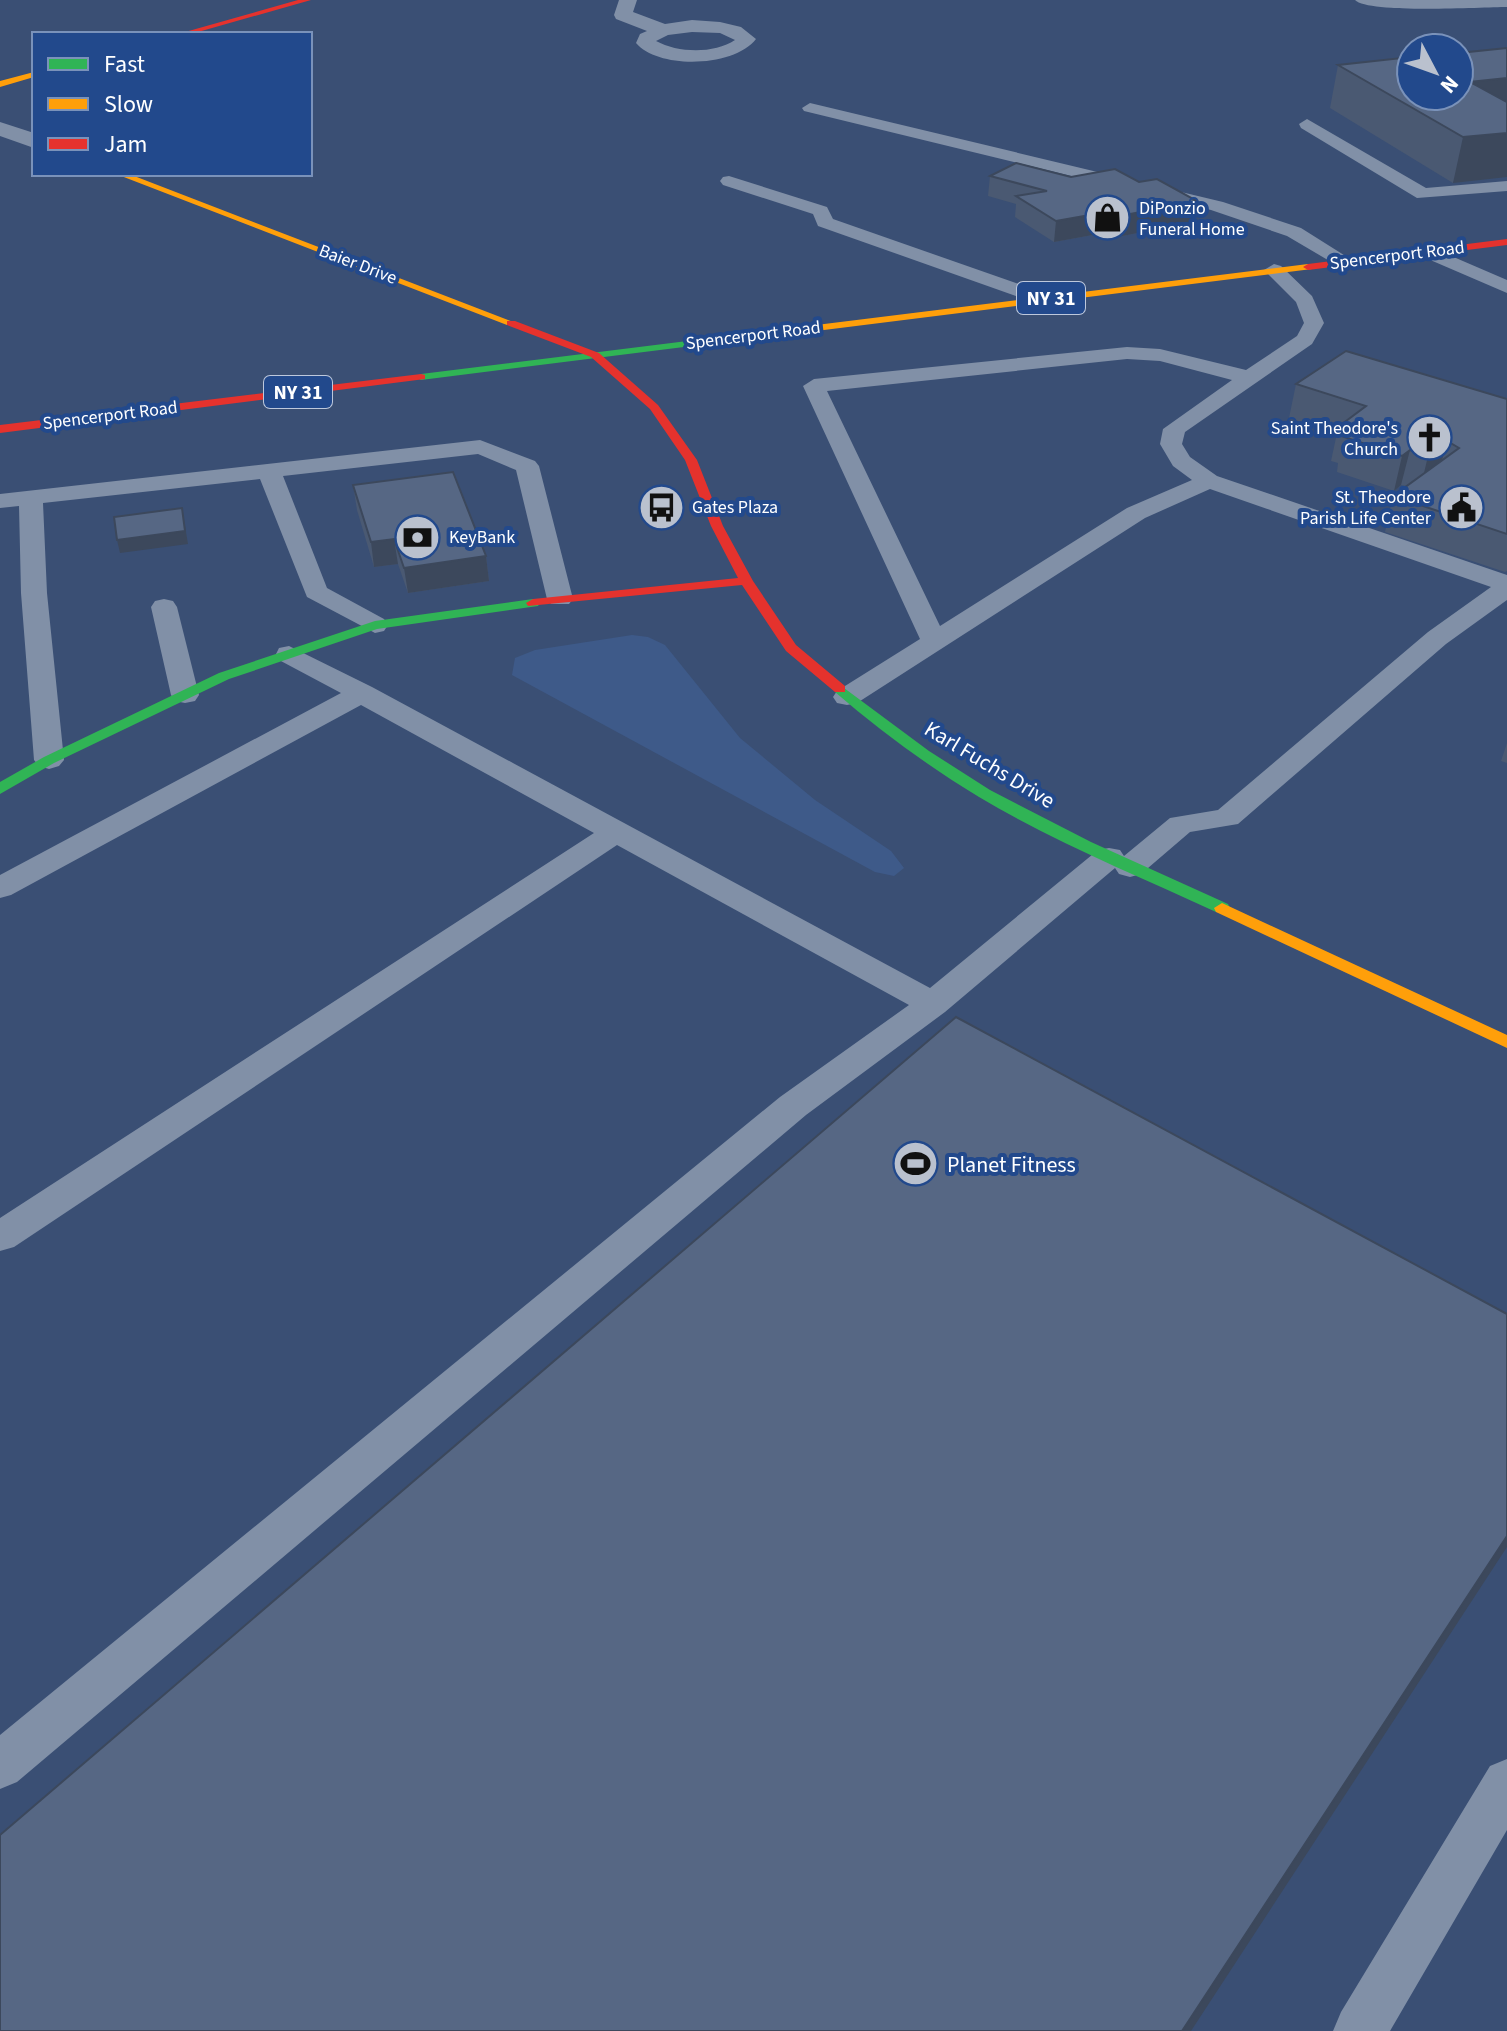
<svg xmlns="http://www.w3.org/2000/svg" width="1507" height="2031" font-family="'Source Sans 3',sans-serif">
<rect width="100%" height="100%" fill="#3a4f74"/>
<path fill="#3e5a89" d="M632 635 648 637 665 645 740 738 815 800 891 851 904 868 894 876 875 872 512 675 515 658 535 650Z"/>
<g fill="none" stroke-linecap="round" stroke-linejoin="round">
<path fill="#8190a7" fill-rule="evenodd" d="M810 103 1223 202 1301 228 1355 262 1352 266H1338L1287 236 1211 210 804 111 802 108Z
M1307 119 1426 188 1507 181V191L1417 198 1301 128 1299 124Z
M729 176 827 207 833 219 1050 295 1053 299 1050 303H1036L818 226 813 214 723 185 720 181 723 177Z
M1428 246 1507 280V293L1421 256 1418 252 1421 248Z
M1274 264 1281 266 1312 296 1324 323 1312 344 1185 432 1182 444 1190 457 1217 476 1507 575V600L1446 644 1238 824 1190 832 1141 874 1130 877 1119 874 1115 868 945 1012 806 1115 17 1782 0 1789V1735L780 1097 909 1005 617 845 14 1247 0 1251V1218L594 833 361 705 11 895 0 898V875L341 693 279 660 276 654 279 648 289 646 372 687 930 988 1098 850 1109 848 1120 850 1124 856 1170 818 1218 810 1428 632 1491 587 1210 489 1145 518 857 703 847 705 837 703 833 697 837 691 920 639 803 386 814 379 1127 347 1160 349 1246 370 1297 336 1304 323 1296 302 1264 270ZM1127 359 1160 361 1232 380 1163 429 1160 444 1173 466 1192 480 1127 508 940 626 827 391Z
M480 440 535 461 539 466 573 599 569 604H551L547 599 516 470 478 454 283 476 327 588 384 619 388 625 384 631 375 633 307 597 260 479 43 503 47 593 64 760 59 766 49 769 39 766 34 760 21 593 19 506 0 508V494Z
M164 599 173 601 177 607 199 695 195 701 185 703 175 701 171 695 151 607 155 601Z
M1507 1759V1830L1390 2031H1333L1341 2012 1490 1766Z"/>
<path fill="#8190a7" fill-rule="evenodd" d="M619 0H637L633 12 665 24 692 20 720 22 741 27 756 39C735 67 659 70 636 43L640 34 647 31 616 19 614 15ZM692 32 720 33 735 40C714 54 678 53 656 41L668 35Z
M1355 0H1507V7C1481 7 1369 14 1355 0Z
M0 122 34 133V148L0 136Z"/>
<path fill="#30b455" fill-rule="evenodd" d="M800 327 804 328V332L421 380 415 377 421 374Z
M533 599 540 603 538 606 377 629 229 679 54 763 0 794V782L44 757 219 673 375 621Z
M840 685 929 751 990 790 1091 842 1228 904 1230 908 1228 912H1216C1136 875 1054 842 979 797 928 766 880 731 835 692V686Z"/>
<path fill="#ff9f0a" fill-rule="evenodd" d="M34 72V77L0 87V81Z
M116 174H129L516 323 507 325Z
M1308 264 1313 267 1312 269 800 333 795 330 800 327Z
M1222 903 1507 1035V1048L1216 912 1214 908Z"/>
<path fill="#e5322d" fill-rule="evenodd" d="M298 0H311L191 34H178Z
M1507 239V245L1308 270 1303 267 1308 264Z
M507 321H515L599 353 658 405 697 460 723 526 753 581 796 645 845 686V692H835L786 651 742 585 528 606 526 603 533 599 738 578 711 526 685 460 650 409 591 357 507 325Z
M421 374 425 375V379L0 433V425Z"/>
</g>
<path fill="#4a5972" d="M1507 48 1453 183 1330 108 1338 65Z
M990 176 1194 222 1117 237 1109 232 1054 242 1015 217 1016 204 988 196Z
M1296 384 1507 399V571L1505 572 1385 532 1393 496 1407 486 1401 485 1394 491 1337 472 1338 463 1331 461 1337 433 1289 418Z
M353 485 486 556 489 581 408 593 398 564 374 567 357 510Z
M1507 743V763L1501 761Z"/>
<path fill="#3c485c" d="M1507 78V121L1470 82Z
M1507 133V177L1453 183 1463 137Z
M1197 201 1194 222 1117 237 1120 216Z
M1112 211 1109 232 1054 242 1056 221Z
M1447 441 1438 476 1420 490 1428 456Z
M1410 450 1401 485 1394 491 1402 456Z
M182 508 188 544 120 553 117 540Z
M394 539 398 564 374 567 371 542Z
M486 556 489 581 408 593 404 568Z
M1507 1536V1547L1191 2031H1182Z"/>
<path fill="#566784" stroke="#3c485c" stroke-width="2" d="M1507 48V78L1470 82 1507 102V133L1463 137 1338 65 1411 57V96H1459V53Z
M1016 163 1071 177 1115 169 1139 182 1157 179 1197 201 1120 216 1112 211 1056 221 1016 196 1047 191 990 176Z
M1346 351 1507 399V534L1393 496 1459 448 1447 441 1428 456 1410 450 1402 456 1344 437 1352 431 1338 427 1366 406 1296 384Z
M453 472 486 556 404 568 394 539 371 542 353 485Z
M182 508 185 531 117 540 114 517Z
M956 1017 1507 1314V1536L1182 2031H0V1835Z"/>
<defs>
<symbol id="shop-disc" viewBox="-11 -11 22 22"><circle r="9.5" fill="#bac1ce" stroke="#22498c"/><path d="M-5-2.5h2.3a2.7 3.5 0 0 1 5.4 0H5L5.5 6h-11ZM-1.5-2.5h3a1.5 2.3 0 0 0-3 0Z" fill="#111"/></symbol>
<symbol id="church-disc" viewBox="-11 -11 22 22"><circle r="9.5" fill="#bac1ce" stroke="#22498c"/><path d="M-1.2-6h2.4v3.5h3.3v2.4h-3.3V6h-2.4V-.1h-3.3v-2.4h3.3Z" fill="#111"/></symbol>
<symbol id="bus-disc" viewBox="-11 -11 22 22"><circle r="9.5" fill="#bac1ce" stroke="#22498c"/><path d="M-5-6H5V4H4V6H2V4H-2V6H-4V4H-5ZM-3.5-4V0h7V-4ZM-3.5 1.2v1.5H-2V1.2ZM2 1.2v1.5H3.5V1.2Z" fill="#111"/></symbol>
<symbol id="civic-disc" viewBox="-11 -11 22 22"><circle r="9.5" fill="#bac1ce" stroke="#22498c"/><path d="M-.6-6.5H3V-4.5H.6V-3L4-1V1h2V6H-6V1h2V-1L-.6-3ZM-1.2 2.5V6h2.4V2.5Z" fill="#111"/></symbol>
<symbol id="bank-disc" viewBox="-11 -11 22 22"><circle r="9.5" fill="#bac1ce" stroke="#22498c"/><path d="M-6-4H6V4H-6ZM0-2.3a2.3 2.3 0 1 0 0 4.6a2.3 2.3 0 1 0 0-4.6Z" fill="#111"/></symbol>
<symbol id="stadium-disc" viewBox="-11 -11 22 22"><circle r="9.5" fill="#bac1ce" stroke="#22498c"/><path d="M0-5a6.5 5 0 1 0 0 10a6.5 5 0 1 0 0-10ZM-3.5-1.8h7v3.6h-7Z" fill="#111"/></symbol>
</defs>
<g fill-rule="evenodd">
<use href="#shop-disc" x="1082" y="192" width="51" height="51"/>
<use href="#church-disc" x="1404" y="412" width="51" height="51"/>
<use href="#bus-disc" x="636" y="482" width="51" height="51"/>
<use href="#civic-disc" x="1436" y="482" width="51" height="51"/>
<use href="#bank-disc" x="392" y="512" width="51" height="51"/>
<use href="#stadium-disc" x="890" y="1138" width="51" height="51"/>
</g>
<g text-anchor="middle" stroke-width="8" stroke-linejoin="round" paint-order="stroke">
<g font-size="18" fill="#fff" stroke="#22498c" text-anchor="start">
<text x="1139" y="214">DiPonzio<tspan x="1139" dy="21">Funeral Home</tspan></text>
<text x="1398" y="434" text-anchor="end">Saint Theodore's<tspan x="1398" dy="21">Church</tspan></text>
<text x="1431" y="503" text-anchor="end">St. Theodore<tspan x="1431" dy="21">Parish Life Center</tspan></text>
<text x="692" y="513">Gates Plaza</text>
<text x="449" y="543">KeyBank</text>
</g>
<g font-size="18" fill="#fff" stroke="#22498c">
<text transform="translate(1397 255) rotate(-7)" y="6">Spencerport Road</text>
<text transform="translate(358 264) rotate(21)" y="6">Baier Drive</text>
<text transform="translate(753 335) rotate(-7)" y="6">Spencerport Road</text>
<text transform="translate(110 415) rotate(-7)" y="6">Spencerport Road</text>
</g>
<g fill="#22498c" stroke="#bdc8dc" stroke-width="2">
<rect x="1017" y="282" width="68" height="32" rx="6"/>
<rect x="264" y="376" width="68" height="32" rx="6"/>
</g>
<g font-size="20" font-weight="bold" fill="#fff">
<text x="1051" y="305">NY 31</text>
<text x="298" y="399">NY 31</text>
</g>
<g font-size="22" fill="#fff" stroke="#22498c">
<text transform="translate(990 764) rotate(31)" y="8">Karl Fuchs Drive</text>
</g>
<g font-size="22" fill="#fff" stroke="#22498c" text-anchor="start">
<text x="947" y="1172">Planet Fitness</text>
</g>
</g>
<rect x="32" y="32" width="280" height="144" fill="#22498c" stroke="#7a92ba" stroke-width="2"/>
<rect x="48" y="58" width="40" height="12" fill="#30b455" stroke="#7a92ba" stroke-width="2"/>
<text x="104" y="72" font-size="24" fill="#ffffff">Fast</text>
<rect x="48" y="98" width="40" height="12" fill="#ff9f0a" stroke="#7a92ba" stroke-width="2"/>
<text x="104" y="112" font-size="24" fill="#ffffff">Slow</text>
<rect x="48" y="138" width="40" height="12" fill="#e5322d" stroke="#7a92ba" stroke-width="2"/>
<text x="104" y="152" font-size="24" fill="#ffffff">Jam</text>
<g transform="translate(1435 72) rotate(131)"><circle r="38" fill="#22498c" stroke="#7a92ba" stroke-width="2"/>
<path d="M0-6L14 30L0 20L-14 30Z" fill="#bac1ce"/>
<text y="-12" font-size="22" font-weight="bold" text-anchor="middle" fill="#ffffff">N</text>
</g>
</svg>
